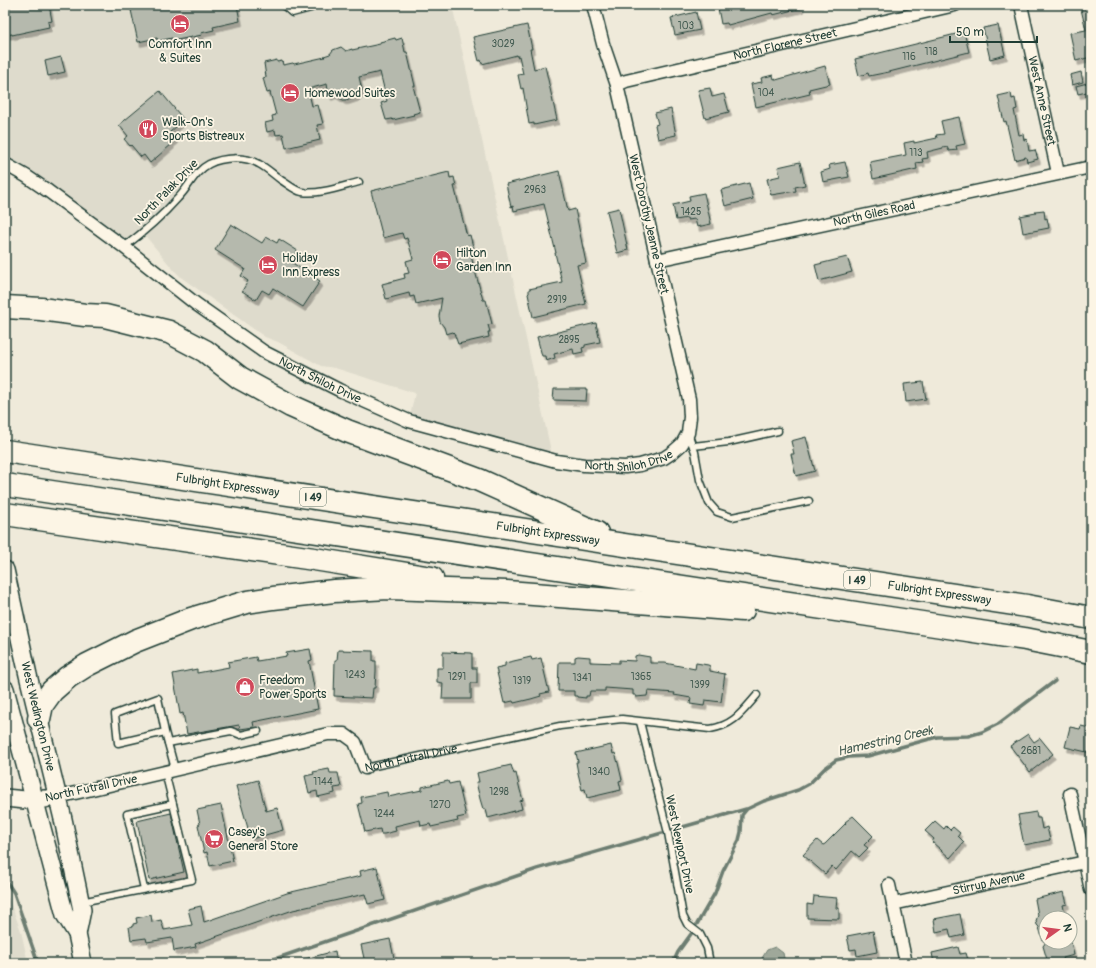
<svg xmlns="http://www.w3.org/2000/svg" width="1096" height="968" font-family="Pangolin,sans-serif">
<defs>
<filter id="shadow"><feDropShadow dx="2.5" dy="4.5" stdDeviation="0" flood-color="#0004"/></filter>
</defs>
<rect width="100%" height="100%" fill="#efeada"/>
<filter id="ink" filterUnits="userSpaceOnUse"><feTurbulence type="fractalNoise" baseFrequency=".025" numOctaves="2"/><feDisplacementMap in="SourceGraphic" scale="8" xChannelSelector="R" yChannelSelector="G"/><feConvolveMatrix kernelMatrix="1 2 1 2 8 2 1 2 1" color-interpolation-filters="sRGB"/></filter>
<g filter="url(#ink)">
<path fill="#dedbcc" d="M5 5H452L553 460 409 421 415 393 335 368 321 366 278 342 265 337 182 278 172 268 143 233 124 247 5 164Z
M5 894 9 899 21 931 28 963H5Z"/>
<path fill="#9fa89a" stroke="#6c7d71" d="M775 947 783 953 785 963H759L767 950Z"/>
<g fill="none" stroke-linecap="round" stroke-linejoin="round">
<path stroke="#6c7d71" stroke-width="3.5" d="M672 830 746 809
M5 879 14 893 38 963
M697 924 715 893 723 871 739 840 741 832 742 815 747 809 764 801 798 790 809 784 824 769 836 760 849 757 868 756 937 737 968 736 982 732 998 724 1055 681
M263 963 537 869 662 833
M673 963 678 952 691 934"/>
</g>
<path fill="#b5b9ad" stroke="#1f3d34" filter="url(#shadow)" d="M5 5H49L52 21 48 22 49 27 12 35V34L5 35Z
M149 5H237L240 21 213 27 214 30 201 33 202 35 172 41V38L158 41 157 38 138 42 131 10 138 9V7Z
M723 5H801V8L773 15 772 13 728 25 727 23 721 24 718 8 724 7Z
M1080 5H1091V57L1076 61 1070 33 1086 30Z
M696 12 700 30 675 35 671 18Z
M527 25 532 49H530L534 69 545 66 557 120 534 125V123L529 124 523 88 521 89 518 75 523 74 519 56 517 57V55L482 64 481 60 479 61 473 37Z
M998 25 1005 55 990 59 983 28Z
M964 32 969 52 889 72 869 76 868 73 859 76 855 59Z
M395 38 396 40 402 38 405 52H407L415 86H413L420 112 413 114 414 115 393 120 392 119 386 120 381 103 387 101 380 72 359 77 362 90 358 96 346 100H343L334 94 329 96 327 84 308 89 312 106 318 105 323 124 317 125 320 140 286 148 283 134 276 135 275 130 267 132 265 123 273 121 272 116 276 115 270 92 267 93 263 78 266 77 264 63 277 60V62L282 61 283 65 293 63 294 64 325 57 324 56 330 54 333 50 341 47 346 51 352 49V50L380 44V42Z
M61 57 65 72 48 76 45 61Z
M825 66 830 84 809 89 810 94 756 107 751 84 762 82 761 78 773 75 774 79 776 78V80Z
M1081 72 1083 82 1072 85 1070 75Z
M1091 82V91L1078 94 1076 86Z
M710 88 712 97 724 94 729 112 705 118 698 90Z
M160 91 184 120 170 132 176 139 171 143 172 144 150 163 144 155 141 157 131 145 130 146 124 139 128 136 119 125Z
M1011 93 1012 99 1015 98 1017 109 1014 110 1019 135 1023 134 1024 140 1027 139 1029 151 1035 150 1038 159 1027 162 1026 157 1015 160 1006 121 1004 122 998 96Z
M671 109 676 135 658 139 655 125 658 124 655 113Z
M959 117 965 144 956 146 957 150 949 151 947 147 927 152 928 158 922 159 923 162 916 163 917 169 873 179 870 162 906 155 904 143 914 141V143L937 138 936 135 944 134 941 121Z
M800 162 805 185 795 187 796 191 771 195 767 179 780 176 778 167Z
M845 162 849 177 823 182 821 172 830 169 829 165Z
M559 171 568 211 575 209 586 263 577 265 586 304 533 317 528 294 529 293V289L562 282 555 253H556L544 204 514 211 513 206 511 207 506 184Z
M449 172 450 178 454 177 456 186H454L467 236 470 235 474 251 470 252 475 271 483 300H486L492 324 488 325 490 332H488L489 337 458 344 454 333 453 332 446 334 444 327 440 322 439 316 442 298 416 304 414 296 410 297 409 293 386 299 382 284 405 278 404 274 409 273 406 261 413 259 407 238 404 239 402 233 383 238 371 191Z
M749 183 753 199 725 206 721 190Z
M704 193 711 224 697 227 695 219 688 220 687 218 676 220 673 205 690 201 689 196Z
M619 208 628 250 617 253 607 211Z
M1044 210 1045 219 1047 218 1049 228 1023 233 1020 216 1036 213 1035 211Z
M231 224 262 243 266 237 277 243 279 239 298 251 291 262 320 281 303 307 273 288 269 294 262 290 256 300 242 291 248 281 241 276 245 269 215 250Z
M847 257 852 272 819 281 815 265Z
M596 323 600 342 585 345V347L582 348 583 352 574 354 573 349 554 354 555 358 546 361 545 356H542L537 337Z
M923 382 926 399 906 402 904 384Z
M554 389H587L586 401 553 400Z
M806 437 815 471 796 476 791 454H794L791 441Z
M310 649 312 660 309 661 318 709 253 722 254 727 240 729 239 725 187 734 183 713 180 714 173 674 197 669V673L229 667 228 662 256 657 257 661 287 656 286 653Z
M338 650 373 651V661H376V671L375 688H373L372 698 334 696 335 660H337Z
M443 652 472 653V668H477V683H471V699H442L443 683 437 682V668H443Z
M638 655 650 657V663H665L695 669 696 663 708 665 710 666V671L725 674 721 702 705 700 704 706 690 704 691 698 674 695 675 693 648 691 647 696 636 697V695H633V690L605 688V691H590L589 696H586V698L577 697V696H574V691H558L559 662H575V657L578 656 590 657V662L619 663V660L635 661V656Z
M531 657 532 660 541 658 549 692 540 694 541 696 531 699 514 703 513 701 504 703 496 668 505 666V663Z
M1081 726 1090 728 1089 731H1091V753L1065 747 1070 727 1080 729Z
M1028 734 1034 742 1040 738 1053 754 1030 772 1010 746Z
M611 745 613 754 615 753 618 763 622 780 619 781 621 790 587 798 585 789 582 790 578 773 576 762H578L576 753Z
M511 765 514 774 516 773 520 790 523 800 520 801 522 809 488 818 486 809H483L480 799 476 782H479L477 773Z
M329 769 330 773H338L341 787 334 788 335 793 318 797 317 791 309 793 305 776 314 774 313 772Z
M258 780 266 811 277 808 283 830 251 839 236 786Z
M448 781 449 784 458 782 466 816 457 818 458 821 431 827 430 824 421 826 420 820 395 826 396 831 384 834H381L380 829 365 832 358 804 362 803 361 797 387 792 388 797 422 790V787Z
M221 805 233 861 210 866 207 852 204 853 198 825 200 824 197 810Z
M1036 812 1037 818H1040L1042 829 1047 827 1050 840 1024 845 1018 815Z
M171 813 184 872 149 880 137 821Z
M853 816 873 836 864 845 868 848 859 857 852 851 836 870 832 866 825 874 803 855 817 840 823 845 825 844 846 823 845 822Z
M935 821 944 829 946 826 950 830 953 827 960 833 958 836 964 842 950 858 932 842 934 839 925 831Z
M377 867 385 900 368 904 365 894 293 910 195 944 196 947 174 951 172 938 147 942 146 938 131 940 129 927 133 926V924L137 923 136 918 151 915 152 922 161 920 164 930 192 925 188 909 201 906 204 922 287 893 361 876 360 871Z
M1064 892 1067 904 1063 905 1066 918H1046V940L1043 941 1039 927 1037 925 1036 921 1038 915 1035 899Z
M814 896 837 898 836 908H839V919L807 918V904L813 905Z
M960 914 964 935 951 938 949 929 936 932 934 919Z
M873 931 877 952 857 956 856 949 850 950 847 936Z
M390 939 395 963H365L361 945Z
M1046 942H1071L1074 955 1063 958 1064 960 1048 963 1043 946Z
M958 947 960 954 966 953 969 963H934L932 953Z
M335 951 337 963H301V960Z"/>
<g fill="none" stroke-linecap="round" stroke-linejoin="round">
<defs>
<g id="lane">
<path d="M283 5 292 13 311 8 313 5"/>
<path d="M124 247C144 232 162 216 178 198 189 187 195 171 209 164 223 157 245 156 259 164 267 168 274 175 281 180 288 184 294 190 302 192 319 195 343 186 359 182"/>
<path d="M688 433 695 452 700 480 709 503 717 512 732 517 809 501"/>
<path d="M693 446 729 442 778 431"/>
<path d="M640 722 668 833 683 916 687 924 700 934 707 948 710 963"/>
<path d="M165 732 118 743 115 714 158 698 165 732 175 769"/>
<path d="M168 743 231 731 241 735 258 731"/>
<path id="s1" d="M365 768 560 726 622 719 710 729C734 725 742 712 757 695"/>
<path d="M144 889 127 814 173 804"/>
<path d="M81 902 192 880 165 772"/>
</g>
<g id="street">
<path id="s2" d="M1021 5 1058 173"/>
<path id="s3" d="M617 85 626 81 955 5"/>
<path id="s4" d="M5 164 26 176 48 191 124 247 196 304 264 352 339 390 409 421 556 461 584 465 625 467 640 465 664 458 673 452 682 444 688 433 690 417 689 399 617 85 603 44 593 5"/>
<path id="s5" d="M657 260 1091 167"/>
<path d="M1070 794 1091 890"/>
<path d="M58 797 328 734H344L355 742 365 768"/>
<path d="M889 885 906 963"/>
<path id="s6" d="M893 904 1085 862"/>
</g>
<g id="secondary">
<path id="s7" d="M5 570 28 675 63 819 82 910 77 934"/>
<path d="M5 689 65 915 77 934 83 963"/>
<path d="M5 798 25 800 45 799"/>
</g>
<g id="highway">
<path d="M5 307 41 309 85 315 105 316 169 332 205 351 240 378 291 406 347 431 479 480 597 533"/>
<path id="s8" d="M5 451 1027 606 1091 618"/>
<path d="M5 485 922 623 1025 639 1091 652"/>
<path d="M5 514 314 559 432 578"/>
<path d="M39 719 42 705 52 691 68 677 87 665 135 641 191 619 247 602 273 598 334 591 388 588 507 592 743 610"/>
</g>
</defs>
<use href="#lane" stroke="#1f3d34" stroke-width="9"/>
<use href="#street" stroke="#1f3d34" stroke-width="15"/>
<use href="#secondary" stroke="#1f3d34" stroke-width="20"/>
<use href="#highway" stroke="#1f3d34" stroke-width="25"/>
<use href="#lane" stroke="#fcf5e5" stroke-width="6"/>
<use href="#street" stroke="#fcf5e5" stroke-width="12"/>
<use href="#secondary" stroke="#fcf5e5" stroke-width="17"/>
<use href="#highway" stroke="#fcf5e5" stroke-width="22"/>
</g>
</g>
<defs>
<symbol id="hotel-disc" viewBox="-11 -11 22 22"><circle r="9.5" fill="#d1495b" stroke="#fcf5e5"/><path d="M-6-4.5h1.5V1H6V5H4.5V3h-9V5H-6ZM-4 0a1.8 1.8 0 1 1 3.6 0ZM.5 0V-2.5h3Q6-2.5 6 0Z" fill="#fff"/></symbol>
<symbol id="restaurant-disc" viewBox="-11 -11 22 22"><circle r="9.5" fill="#d1495b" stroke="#fcf5e5"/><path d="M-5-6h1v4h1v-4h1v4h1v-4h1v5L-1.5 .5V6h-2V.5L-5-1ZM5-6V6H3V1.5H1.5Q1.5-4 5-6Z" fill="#fff"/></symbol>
<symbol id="shop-disc" viewBox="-11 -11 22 22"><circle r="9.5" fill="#d1495b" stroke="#fcf5e5"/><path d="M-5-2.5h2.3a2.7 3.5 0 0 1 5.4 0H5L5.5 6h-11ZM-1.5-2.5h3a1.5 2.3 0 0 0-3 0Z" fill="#fff"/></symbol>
<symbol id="supermarket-disc" viewBox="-11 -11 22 22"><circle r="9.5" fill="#d1495b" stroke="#fcf5e5"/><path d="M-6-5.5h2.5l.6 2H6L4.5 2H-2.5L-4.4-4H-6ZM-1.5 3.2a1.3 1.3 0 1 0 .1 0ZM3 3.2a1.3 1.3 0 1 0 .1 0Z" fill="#fff"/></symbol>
</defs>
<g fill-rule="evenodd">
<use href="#hotel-disc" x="169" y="13" width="22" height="22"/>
<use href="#hotel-disc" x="279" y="82" width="22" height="22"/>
<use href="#restaurant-disc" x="137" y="118" width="22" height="22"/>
<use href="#hotel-disc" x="431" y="249" width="22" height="22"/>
<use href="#hotel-disc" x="257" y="254" width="22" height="22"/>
<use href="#shop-disc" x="234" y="676" width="22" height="22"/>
<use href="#supermarket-disc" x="203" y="828" width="22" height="22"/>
</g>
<g text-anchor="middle" stroke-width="3.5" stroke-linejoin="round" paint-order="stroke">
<g font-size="10" fill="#445c52">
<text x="686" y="29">103</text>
<text x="503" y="47">3029</text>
<text x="931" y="55">118</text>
<text x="909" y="60">116</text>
<text x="766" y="96">104</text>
<text x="916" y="156">113</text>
<text x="535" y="193">2963</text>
<text x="691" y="215">1425</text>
<text x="557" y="303">2919</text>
<text x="569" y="343">2895</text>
<text x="355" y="678">1243</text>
<text x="457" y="680">1291</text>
<text x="641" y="680">1365</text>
<text x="582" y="681">1341</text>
<text x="522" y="684">1319</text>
<text x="700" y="688">1399</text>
<text x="1031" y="754">2681</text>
<text x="599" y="775">1340</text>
<text x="323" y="785">1144</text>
<text x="499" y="795">1298</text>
<text x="440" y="808">1270</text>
<text x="384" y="817">1244</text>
</g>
<g fill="#fcf5e5" stroke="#617469" stroke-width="1">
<rect x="300" y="488" width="26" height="18" rx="3"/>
<rect x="844" y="571" width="26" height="18" rx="3"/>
</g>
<g font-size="11" font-weight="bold" fill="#1f3d34">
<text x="313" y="501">I 49</text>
<text x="857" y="584">I 49</text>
</g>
<g font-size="12" fill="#1f3d34" stroke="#fcf5e5" text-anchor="start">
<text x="180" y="48" text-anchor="middle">Comfort Inn<tspan x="180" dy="14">&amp; Suites</tspan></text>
<text x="304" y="97">Homewood Suites</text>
<text x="162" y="126">Walk-On's<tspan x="162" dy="14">Sports Bistreaux</tspan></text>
<text x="456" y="257">Hilton<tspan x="456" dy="14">Garden Inn</tspan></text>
<text x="282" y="262">Holiday<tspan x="282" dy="14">Inn Express</tspan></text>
<text x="259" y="684">Freedom<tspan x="259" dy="14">Power Sports</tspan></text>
<text x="228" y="836">Casey's<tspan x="228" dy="14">General Store</tspan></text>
</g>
<g font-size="12" fill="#1f3d34" stroke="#fcf5e5">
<text dy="4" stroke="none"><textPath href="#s3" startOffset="173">North Florene Street</textPath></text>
<text dy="4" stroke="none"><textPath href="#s2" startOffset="98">West Anne Street</textPath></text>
<text transform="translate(166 192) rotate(-46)" y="4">North Palak Drive</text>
<text dy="4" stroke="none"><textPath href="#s5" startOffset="222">North Giles Road</textPath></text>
<text transform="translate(649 224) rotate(77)" y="4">West Dorothy Jeanne Street</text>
<text dy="4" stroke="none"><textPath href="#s4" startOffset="383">North Shiloh Drive</textPath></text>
<text dy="4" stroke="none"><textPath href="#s4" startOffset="707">North Shiloh Drive</textPath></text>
<text dy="4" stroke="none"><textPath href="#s8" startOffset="225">Fulbright Expressway</textPath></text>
<text dy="4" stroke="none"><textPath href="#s8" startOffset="549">Fulbright Expressway</textPath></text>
<text dy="4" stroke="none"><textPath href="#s8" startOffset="945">Fulbright Expressway</textPath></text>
<text dy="4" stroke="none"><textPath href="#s7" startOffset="150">West Wedington Drive</textPath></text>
<text dy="4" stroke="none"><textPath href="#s1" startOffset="47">North Futrall Drive</textPath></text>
<text transform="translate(91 788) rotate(-12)" y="4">North Futrall Drive</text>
<text transform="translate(680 844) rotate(78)" y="4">West Newport Drive</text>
<text dy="4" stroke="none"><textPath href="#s6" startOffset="98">Stirrup Avenue</textPath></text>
</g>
<g font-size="13" font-style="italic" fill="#455d53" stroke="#fcf5e5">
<text transform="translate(885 740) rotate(-13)" y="5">Hamestring Creek</text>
</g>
</g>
<rect width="1096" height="968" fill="none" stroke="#fcf5e5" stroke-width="20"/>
<rect x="10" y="10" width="1076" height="948" fill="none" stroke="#1f3d34" stroke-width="1.5" filter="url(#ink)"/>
<g transform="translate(1058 930) rotate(76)"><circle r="19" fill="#fcf5e5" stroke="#a4ab9e"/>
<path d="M0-3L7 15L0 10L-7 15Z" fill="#d1495b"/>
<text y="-6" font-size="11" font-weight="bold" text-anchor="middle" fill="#1f3d34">N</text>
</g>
<path d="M950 36v6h87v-6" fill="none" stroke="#1f3d34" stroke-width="2"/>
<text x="956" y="36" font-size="12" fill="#1f3d34" stroke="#fcf5e5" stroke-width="3" paint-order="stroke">50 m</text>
</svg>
